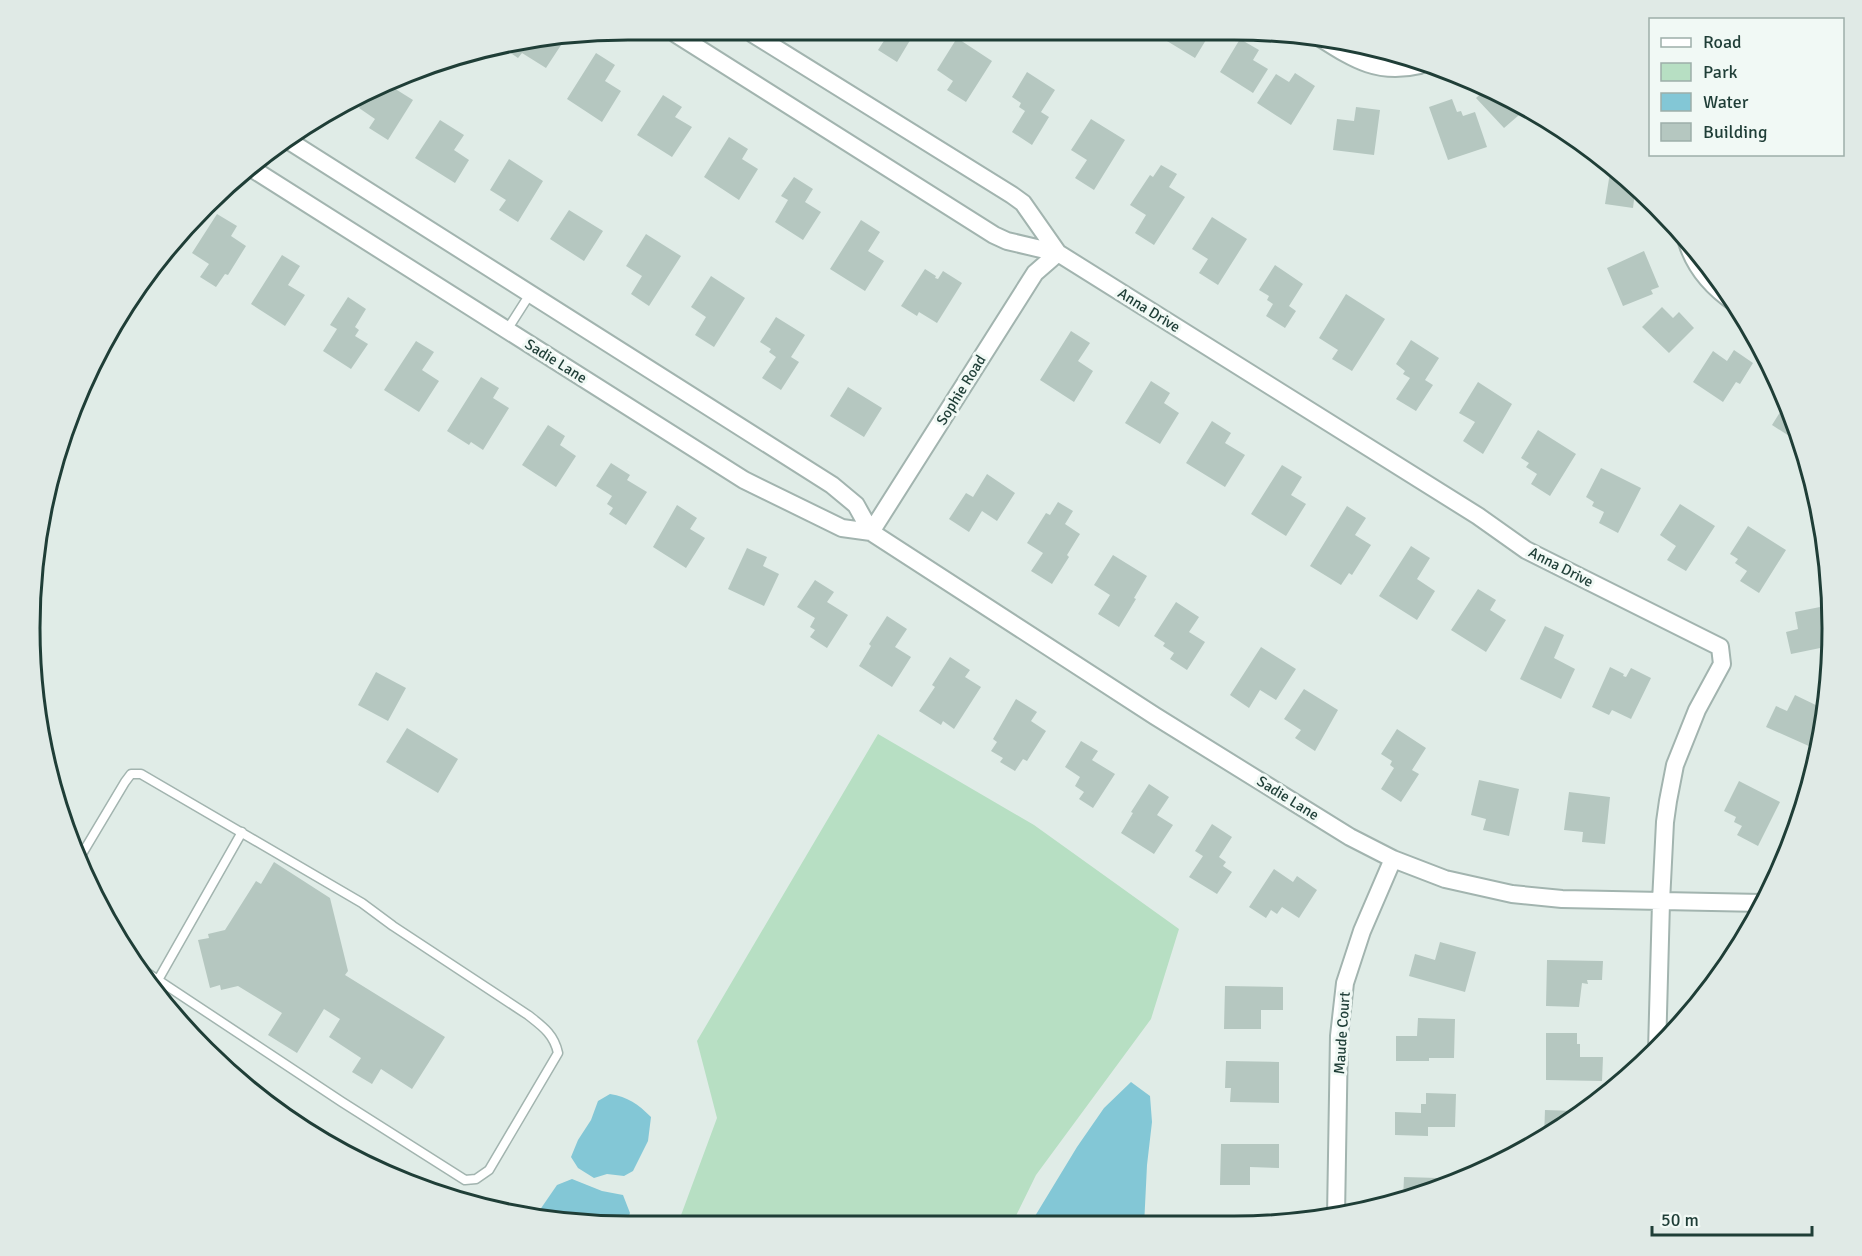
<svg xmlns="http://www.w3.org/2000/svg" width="1862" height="1256" font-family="Signika,sans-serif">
<rect width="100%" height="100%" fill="#e0ece7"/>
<path fill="#b7dfc3" d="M878 734 1034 825 1179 929 1151 1019 1036 1175 1011 1226H677L717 1118 697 1041Z"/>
<path fill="#83c7d6" d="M1131 1082 1150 1096 1152 1122 1147 1165 1144 1226H1029L1077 1147 1104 1108Z
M610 1094C628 1097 638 1104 651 1117L648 1141 633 1171 624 1176 607 1174 594 1178 578 1168 571 1157 578 1140 591 1120 598 1101Z
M572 1179 602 1191 623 1195 630 1213 625 1226 535 1217 557 1185Z"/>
<path fill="#b5c7c0" d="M1212 30 1195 58 1157 35 1160 31Z
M915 32 897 62 878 50 889 33Z
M550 35H559L565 39 546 68 522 53 518 58 503 48Z
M957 38 992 61 966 102 947 90 953 81 937 70Z
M1240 39 1259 50 1253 60 1268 69 1253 93 1220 72Z
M596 53 615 65 605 81 621 91 602 122 567 99Z
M1027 72 1055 90 1041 112 1049 117 1032 145 1012 132 1025 111 1019 107 1021 103 1012 97Z
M1295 73 1315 86 1291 125 1257 103 1276 74 1289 82Z
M389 85 413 100 388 140 369 128 375 119 359 108 367 96Z
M1487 88 1499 92 1526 109 1504 128 1476 98Z
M663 95 682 107 675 117 692 127 672 157 637 135Z
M1452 99 1457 112 1461 111 1463 116 1475 112 1487 147 1448 160 1429 107Z
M1356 107 1380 110 1374 155 1333 150 1337 119 1354 121Z
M1091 119 1125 140 1094 190 1075 178 1087 160 1071 150Z
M440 120 464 135 454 150 469 160 455 183 415 158Z
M729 137 748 149 742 159 758 169 739 200 704 177Z
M509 159 543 181 518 222 499 210 506 200 490 190Z
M1161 165 1177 174 1169 187 1185 197 1154 245 1135 233 1146 215 1130 205 1150 175 1153 177Z
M1611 166 1643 193 1635 192 1633 208 1605 204Z
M794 177 813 189 805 202 821 212 803 240 775 222 788 200 781 196Z
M569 210 603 231 584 261 550 239Z
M217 214 237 226 231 236 246 246 228 275 225 274 216 287 200 277 209 264 192 253Z
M1212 217 1247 239 1218 285 1199 273 1208 259 1192 249Z
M861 220 880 232 868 251 884 261 865 291 830 269Z
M646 234 681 256 649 306 631 294 642 276 626 266Z
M1644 251 1659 287 1651 290 1653 294 1623 306 1607 268Z
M282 255 300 266 288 285 305 295 285 326 251 304Z
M1275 265 1303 284 1289 306 1296 311 1285 328 1266 316 1273 304 1267 300 1269 296 1259 290Z
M925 269 936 276 935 278 938 279 943 271 962 283 937 323 919 312 917 316 901 306Z
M711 276 745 298 714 347 695 335 706 317 691 307Z
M1346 294 1385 319 1352 371 1332 359 1338 350 1319 338Z
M348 297 366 309 355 327 359 330 355 336 368 344 351 369 323 351 337 329 330 325Z
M1662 307 1673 318 1679 312 1694 328 1669 353 1642 327Z
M776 317 805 335 791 357 799 362 781 390 762 378 776 357 769 352 771 349 760 342Z
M1071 331 1090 343 1078 361 1093 371 1074 402 1040 380Z
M1411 340 1439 358 1425 380 1433 385 1416 411 1396 399 1410 378 1403 374 1405 371 1396 364Z
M416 341 434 352 422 370 439 381 419 412 384 390Z
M1734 350 1753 363 1740 384 1736 382 1723 402 1693 382 1713 351 1727 361Z
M481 377 499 388 493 398 509 408 483 450 471 442 469 445 447 431Z
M1151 381 1170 393 1164 403 1179 413 1160 444 1125 423Z
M1478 382 1512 404 1483 454 1463 441 1475 422 1459 413Z
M848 387 882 408 864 437 830 416Z
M1787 401 1793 421 1800 443 1772 425Z
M1212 421 1231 433 1225 443 1245 455 1225 487 1186 463Z
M548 425 565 436 560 445 576 456 556 487 522 465Z
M1538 430 1576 454 1550 496 1531 484 1537 474 1526 467 1529 463 1521 458Z
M611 463 630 475 627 480 647 492 626 525 609 514 613 508 607 504 612 496 596 486Z
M1282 465 1302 477 1291 495 1306 504 1286 536 1251 514Z
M1601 468 1641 488 1618 533 1599 523 1604 512 1592 506 1594 502 1586 497Z
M987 474 1015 493 997 521 982 511 969 532 949 519 966 493 973 497Z
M1058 502 1073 511 1065 524 1080 534 1067 555 1069 557 1052 584 1031 571 1043 553 1027 543 1046 513 1050 515Z
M1680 504 1715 526 1686 571 1667 560 1676 546 1660 535Z
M677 505 697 518 690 529 705 538 686 568 653 547Z
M1347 506 1366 518 1355 535 1371 545 1352 575 1349 573 1341 585 1310 566Z
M1748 526 1786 550 1759 593 1740 581 1747 571 1735 563 1738 559 1730 554Z
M1411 546 1430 558 1417 579 1435 591 1417 620 1379 596Z
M747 548 767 557 763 566 779 574 764 606 728 589Z
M1113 555 1147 576 1134 598 1136 599 1119 627 1098 614 1110 595 1094 585Z
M815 580 834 592 827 602 848 615 827 648 810 637 815 630 810 627 815 618 797 607Z
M1478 589 1496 600 1490 610 1506 620 1486 652 1451 630Z
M1176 602 1199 617 1189 632 1205 642 1187 670 1170 659 1174 653 1163 646 1165 643 1154 636Z
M1830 605 1832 628 1830 646 1791 654 1786 632 1798 629 1795 612Z
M887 616 907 629 895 647 911 657 892 687 859 666 871 646 869 644Z
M1545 626 1564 635 1554 658 1575 669 1561 699 1520 679Z
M1261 647 1296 669 1276 700 1260 690 1249 708 1230 695Z
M950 657 970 670 965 677 981 687 954 729 943 721 941 725 919 711 935 687 932 685Z
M1610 667 1624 674 1623 676 1626 677 1631 668 1651 678 1631 719 1612 710 1609 715 1592 707Z
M376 672 406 688 388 721 358 705Z
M1304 689 1338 710 1315 751 1295 738 1301 730 1284 719Z
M1795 695 1824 709 1823 721 1811 747 1766 727 1776 706 1787 711Z
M1016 699 1037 712 1031 721 1046 731 1027 761 1023 759 1015 771 1000 762 1003 758 991 751 997 742 993 739Z
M407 728 458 759 438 793 386 762Z
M1397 729 1426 748 1412 770 1419 774 1401 802 1381 789 1394 768 1390 765 1392 761 1381 754Z
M1081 741 1098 751 1092 760 1115 774 1093 808 1079 799 1084 792 1075 786 1080 777 1065 767Z
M1479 780 1519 789 1509 836 1483 830 1486 819 1471 815Z
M1739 781 1780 802 1758 846 1737 835 1742 826 1734 822 1736 817 1724 811Z
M1149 784 1169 797 1157 815 1173 825 1154 854 1121 833 1133 813 1131 812Z
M1569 792 1610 797 1605 844 1582 842 1583 832 1564 830Z
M1212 824 1232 837 1219 857 1226 862 1223 866 1232 872 1217 894 1189 877 1203 856 1195 851Z
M274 862 330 898 348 971 345 975 445 1037 412 1089 381 1069 372 1084 352 1072 361 1058 329 1037 340 1019 324 1009 297 1053 268 1035 282 1013 238 986 221 990 220 985 210 988 198 940 209 938 208 934 225 930 256 881 261 884Z
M1274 869 1293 882 1297 876 1317 890 1299 918 1282 907 1277 914 1271 910 1266 918 1249 907Z
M1440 942 1476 952 1465 992 1409 976 1415 954 1435 960Z
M1547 960 1603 961 1602 980H1587L1588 984 1582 983 1579 1007 1546 1006Z
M1225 986 1283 987V1010H1261V1029H1224Z
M1418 1018 1455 1019 1454 1058H1429V1061H1396V1036H1417Z
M1546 1033H1577V1044H1580V1057H1603L1602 1081 1546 1080Z
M1226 1061 1279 1062V1103L1230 1102 1231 1088H1225Z
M1426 1093 1456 1094 1455 1127H1428V1136L1395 1135V1112L1421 1113V1104H1426Z
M1545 1110 1576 1111V1117L1567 1125 1544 1137Z
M1221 1144H1279V1168L1250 1167V1185H1220Z
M1404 1177 1438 1178 1437 1188 1403 1199Z
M1220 1220H1278V1222L1220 1226Z"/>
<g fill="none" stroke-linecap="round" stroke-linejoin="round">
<defs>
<path id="service" d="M507 330 530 294
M79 859 125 782 131 774H141L362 903 393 926 528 1015C542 1026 554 1034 558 1053L489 1170 476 1179 465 1180 342 1102 143 970
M156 987 158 980 242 832"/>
<path id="minor" d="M676 34 994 235 1007 241 1058 253 1478 516 1526 550 1720 647 1722 664 1697 710 1675 765 1668 801 1665 822 1661 902 1657 1051
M753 34 1012 195 1023 203 1058 253
M1322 39C1355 60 1379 75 1420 65
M286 139 832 485 856 505 871 532
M251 168 744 480 842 528 871 532 1155 716 1350 837 1393 859 1445 879 1512 894 1562 899 1762 903
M1687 242C1695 268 1713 288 1735 303
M871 532 1035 273 1058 253
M1336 1216 1339 1036 1345 983 1362 931 1393 859"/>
</defs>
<use href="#service" stroke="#a2b4af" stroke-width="11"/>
<use href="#minor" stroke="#a2b4af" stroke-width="20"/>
<use href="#service" stroke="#fff" stroke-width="8"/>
<use href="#minor" stroke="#fff" stroke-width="16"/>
</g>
<g text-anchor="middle" stroke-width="6" stroke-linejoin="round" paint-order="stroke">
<g font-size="15" fill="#1f3e37" stroke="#f1f9f5">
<text transform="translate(1149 310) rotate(32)" y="5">Anna Drive</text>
<text transform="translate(556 361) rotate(32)" y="5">Sadie Lane</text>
<text transform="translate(961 390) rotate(-58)" y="5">Sophie Road</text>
<text transform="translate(1561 567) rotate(27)" y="5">Anna Drive</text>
<text transform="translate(1288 798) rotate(32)" y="5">Sadie Lane</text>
<text transform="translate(1342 1033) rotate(-86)" y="5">Maude Court</text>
</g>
</g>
<path d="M0 0H1862V1256H0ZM628 40H1234A588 588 0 0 1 1822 628V628A588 588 0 0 1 1234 1216H628A588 588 0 0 1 40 628V628A588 588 0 0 1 628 40Z" fill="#e0eae6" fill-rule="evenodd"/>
<path fill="none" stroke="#1f3e37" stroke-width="3" d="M628 40H1234A588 588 0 0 1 1822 628V628A588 588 0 0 1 1234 1216H628A588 588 0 0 1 40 628V628A588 588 0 0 1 628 40Z"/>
<rect x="1649" y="18" width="195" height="138" fill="#f1f9f5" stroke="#9daea9" stroke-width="1.5"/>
<rect x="1661" y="38" width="30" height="9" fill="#ffffff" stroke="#9daea9" stroke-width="1.5"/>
<text x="1703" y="48" font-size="18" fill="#1f3e37">Road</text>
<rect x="1661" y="63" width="30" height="18" fill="#b7dfc3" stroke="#9daea9" stroke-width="1.5"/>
<text x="1703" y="78" font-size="18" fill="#1f3e37">Park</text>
<rect x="1661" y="93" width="30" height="18" fill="#83c7d6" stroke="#9daea9" stroke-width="1.5"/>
<text x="1703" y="108" font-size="18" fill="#1f3e37">Water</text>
<rect x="1661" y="123" width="30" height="18" fill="#b5c7c0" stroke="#9daea9" stroke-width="1.5"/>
<text x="1703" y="138" font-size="18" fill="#1f3e37">Building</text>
<path d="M1652 1226v9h160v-9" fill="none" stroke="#1f3e37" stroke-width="3"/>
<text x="1661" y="1226" font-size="18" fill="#1f3e37" stroke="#f1f9f5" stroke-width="4.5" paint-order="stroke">50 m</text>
</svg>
